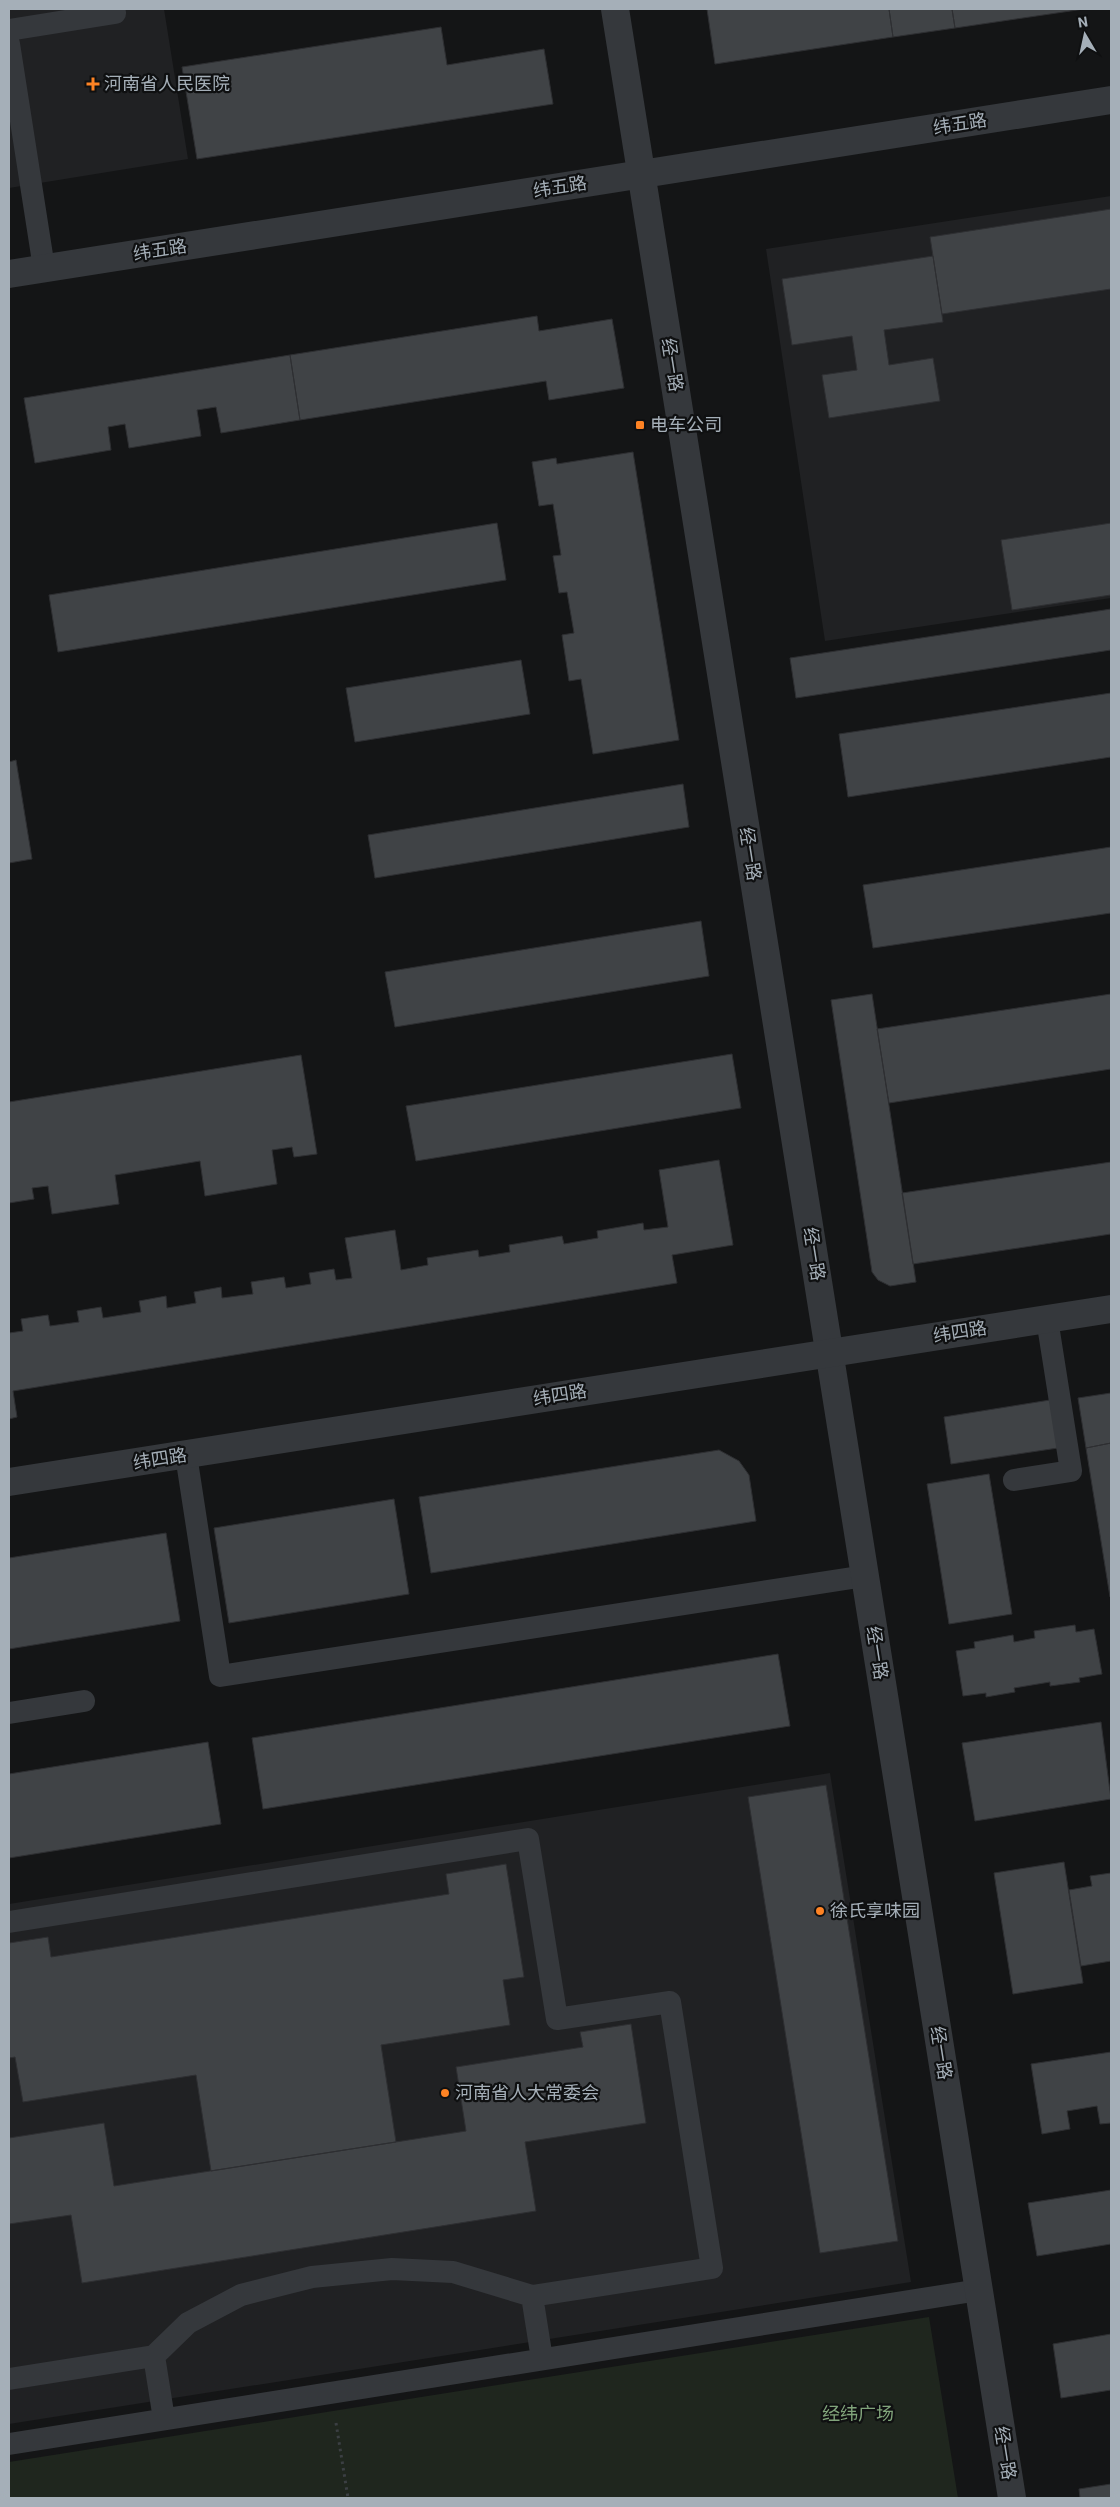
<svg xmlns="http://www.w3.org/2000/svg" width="1120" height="2507" font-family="Roboto,'Noto Sans SC',sans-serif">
<rect width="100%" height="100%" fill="#141516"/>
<path fill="#202123" d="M9 9H164L188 159 9 188Z
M1111 196V598L825 641 766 249Z
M830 1773 911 2282 9 2424V1904Z"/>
<path fill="#1f261e" d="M929 2317 958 2498H9V2462Z"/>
<path fill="#404346" stroke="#2e2f32" d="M707 9H889L893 37 715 64Z
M889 9H952L955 28 893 37Z
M952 9H1084L955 28Z
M441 27 447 65 544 49 553 104 197 159 182 67Z
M1111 209V289L942 314 930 237Z
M933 256 943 322 884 330 889 365 933 358 940 401 829 418 822 375 857 370 852 336 792 345 782 279Z
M537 316 539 331 612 319 624 388 549 400 546 381 300 420 290 355Z
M290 355 300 420 221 433 216 407 197 410 201 436 129 448 125 424 108 427 111 450 35 463 24 398Z
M633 452 679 740 593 754 581 679 569 681 562 635 574 633 567 592 559 593 553 556 561 555 553 504 539 506 532 462 556 458 557 464Z
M497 523 506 580 58 652 49 595Z
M1111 523V595L1012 610 1001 540Z
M1111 609V650L796 698 790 658Z
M521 660 530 714 355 742 346 688Z
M1111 693V757L848 797 839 734Z
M16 760 32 859 9 863V762Z
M683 784 689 827 375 878 368 835Z
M1111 847V913L873 948 863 885Z
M701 921 709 976 395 1027 385 972Z
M872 994 916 1282 890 1286 878 1280 872 1272 831 1000Z
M1111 994V1069L889 1103 877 1029Z
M732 1054 741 1108 416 1161 406 1106Z
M301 1055 317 1154 294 1157 292 1147 272 1150 277 1184 205 1196 200 1161 115 1175 119 1204 52 1214 48 1186 32 1188 34 1199 9 1203V1102Z
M719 1160 733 1245 672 1255 677 1283 13 1391 17 1417 9 1419V1333L23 1331 21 1319 48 1315 50 1326 79 1322 77 1311 101 1307 103 1318 141 1312 139 1301 166 1296 167 1308 196 1303 194 1292 221 1287 222 1298 253 1294 251 1282 284 1277 286 1288 311 1284 309 1273 334 1269 336 1280 352 1278 345 1238 395 1230 401 1270 428 1265 427 1258 478 1250 479 1257 510 1252 509 1245 562 1236 564 1244 598 1238 597 1231 643 1223 644 1230 668 1227 659 1170Z
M1111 1162V1234L913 1264 902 1193Z
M1111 1393V1443L1086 1448 1078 1398Z
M1050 1400 1058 1448 951 1464 944 1417Z
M1111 1443V1597H1110L1086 1448Z
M719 1450 739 1461 749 1475 756 1521 431 1573 419 1497Z
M989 1474 1012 1614 949 1624 927 1484Z
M394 1499 409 1594 229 1623 214 1528Z
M166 1533 180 1621 9 1649V1558Z
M1075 1625 1076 1632 1094 1629 1102 1674 1079 1678 1080 1682 1050 1686V1682L1014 1688 1015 1692 986 1697V1693L963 1696 956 1651 975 1648 974 1642 1013 1635 1014 1642 1035 1638 1034 1631Z
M778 1654 790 1726 263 1809 252 1738Z
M1101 1722 1111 1799 975 1821 962 1743Z
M208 1742 221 1824 9 1858V1774Z
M826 1785 898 2241 820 2253 748 1797Z
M1064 1862 1083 1983 1013 1994 994 1873Z
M506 1864 524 1977 503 1980 510 2025 381 2045 396 2142 211 2171 196 2075 23 2102 15 2057 9 2058V1943L48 1937 51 1957 449 1894 446 1874Z
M1111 1873V1961L1081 1966 1069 1890 1092 1886 1090 1876Z
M631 2024 646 2123 525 2142 536 2211 82 2283 71 2215 9 2224V2138L104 2123 114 2186 466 2131 456 2067 583 2047 580 2032Z
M1111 2052V2123L1100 2124 1097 2106 1067 2111 1070 2129 1042 2134 1031 2064Z
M1111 2190V2244L1037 2256 1028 2203Z
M1111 2334V2390L1061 2398 1053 2344Z
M1111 2484V2498H1080L1079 2489Z"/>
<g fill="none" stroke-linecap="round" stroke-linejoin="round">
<path stroke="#3b3f43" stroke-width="3" stroke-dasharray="2.5 4" stroke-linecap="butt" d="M336 2423 348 2498"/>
<path stroke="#35383c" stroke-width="22" d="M9 30 115 13 114 9
M9 44 44 268
M186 1455 220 1676 865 1576
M1014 1480 1071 1471 1047 1319
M9 1713 84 1701
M9 1922 528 1839 557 2019 670 2002 712 2268 532 2296 542 2359
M154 2356 188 2323 241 2295 312 2277 392 2269 453 2272 532 2296
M9 2379 154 2356 164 2419
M9 2444 979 2290"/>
<path stroke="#35383c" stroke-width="28" d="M615 9 1012 2498
M9 274 1111 100"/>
<path stroke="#35383c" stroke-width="28" d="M9 1482 1111 1309"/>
</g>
<g fill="#fe8324" stroke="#0f1011" stroke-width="2">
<path d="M90.5 76.5h5v5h5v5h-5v5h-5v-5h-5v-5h5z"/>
<rect x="635" y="420" width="10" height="10" rx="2.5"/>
<circle cx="820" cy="1911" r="5"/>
<circle cx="445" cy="2093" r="5"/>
</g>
<g text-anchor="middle" stroke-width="4.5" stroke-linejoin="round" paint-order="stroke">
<g font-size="18" fill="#a5afb8" stroke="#0f1011" text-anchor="start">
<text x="104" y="90">河南省人民医院</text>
<text x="650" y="431">电车公司</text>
<text x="830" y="1917">徐氏享味园</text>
<text x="455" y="2099">河南省人大常委会</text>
</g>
<g font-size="18" fill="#a5afb8" stroke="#0f1011">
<text transform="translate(960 124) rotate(-9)" y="6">纬五路</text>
<text transform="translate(560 187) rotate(-9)" y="6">纬五路</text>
<text transform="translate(160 250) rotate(-9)" y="6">纬五路</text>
<text transform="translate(672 365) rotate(81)" y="6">经一路</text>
<text transform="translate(750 854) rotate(81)" y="6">经一路</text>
<text transform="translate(814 1254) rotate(81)" y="6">经一路</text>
<text transform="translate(960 1332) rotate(-9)" y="6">纬四路</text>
<text transform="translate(560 1395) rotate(-9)" y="6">纬四路</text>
<text transform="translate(160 1459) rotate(-9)" y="6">纬四路</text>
<text transform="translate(877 1653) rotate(81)" y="6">经一路</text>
<text transform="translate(941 2053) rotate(81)" y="6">经一路</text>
<text transform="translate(1005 2453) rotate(81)" y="6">经一路</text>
</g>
<g font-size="18" fill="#81a47b" stroke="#0f1011">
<text x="858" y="2420">经纬广场</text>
</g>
</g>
<rect width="1120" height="2507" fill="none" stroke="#a5afb8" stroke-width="20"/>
<g transform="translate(1085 35) rotate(351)" stroke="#0f1011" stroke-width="4" paint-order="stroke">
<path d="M0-4L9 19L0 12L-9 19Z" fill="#a5afb8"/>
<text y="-8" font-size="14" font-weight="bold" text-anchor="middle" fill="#a5afb8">N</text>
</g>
</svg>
